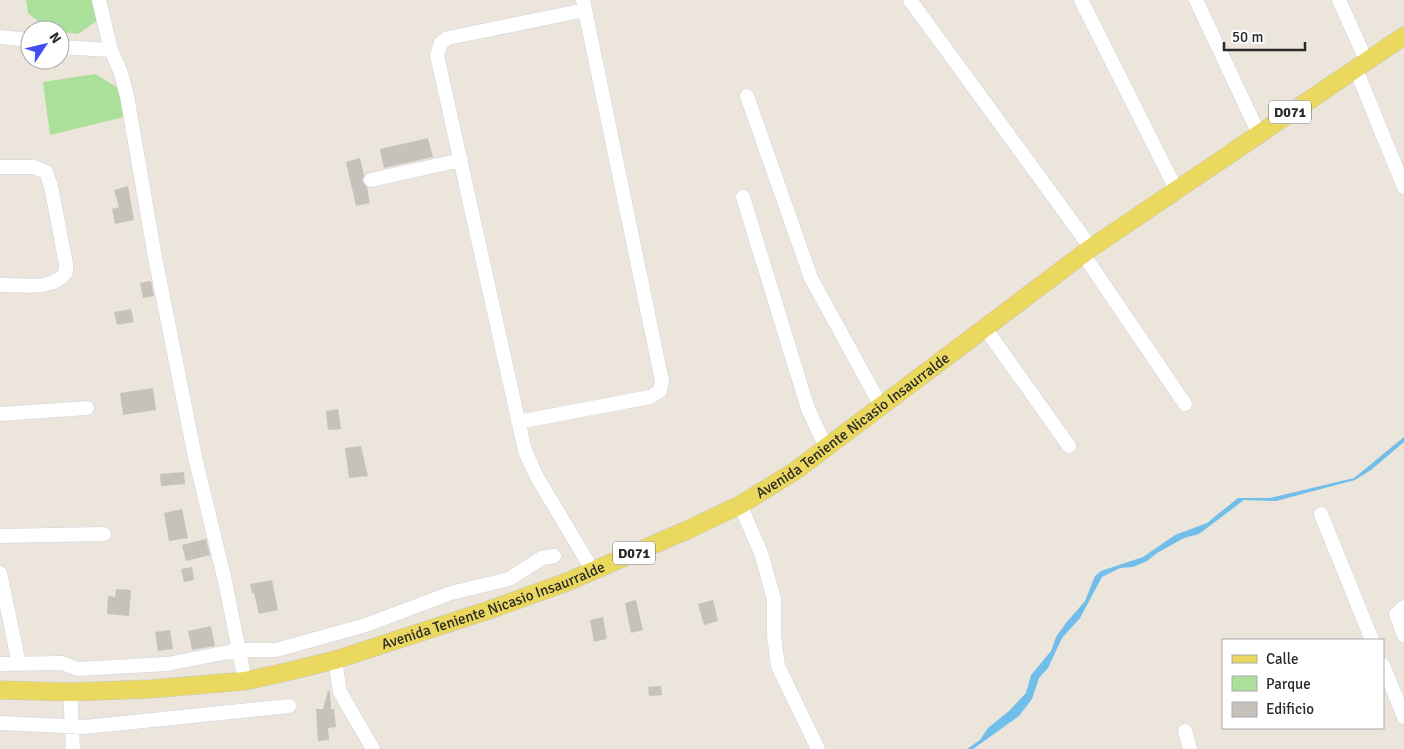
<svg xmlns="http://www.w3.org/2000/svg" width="1404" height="749" font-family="Signika,sans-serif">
<rect width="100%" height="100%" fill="#ebe5db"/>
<path fill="#aae099" d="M26 0H96L101 18 78 34 49 30 28 13Z
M95 74 118 88 124 117 50 135 43 82Z"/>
<path fill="#71beea" d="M1404 437V442L1371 470 1355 480 1276 501 1244 500 1199 534 1184 538 1157 553 1147 561 1133 567 1120 568 1102 577 1080 618 1062 638 1048 668 1039 678 1032 699 1019 716 973 749H967L980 740 988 728 1009 711 1026 693 1031 675 1051 651 1056 637 1066 623 1085 601 1095 576 1101 571 1143 557 1175 535 1207 523 1238 498H1270L1354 478Z"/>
<path fill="#c6c2bb" d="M428 138 433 157 384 168 380 149Z
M360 158 364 175 362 181 367 187 370 203 356 206 346 162Z
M128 186 134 220 115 224 112 209 119 207 114 190Z
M151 281 154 296 143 298 140 283Z
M131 309 134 322 117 325 114 312Z
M153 388 156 410 123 415 120 393Z
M338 409 341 429 328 430 326 411Z
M361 446 368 476 349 478 345 448Z
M184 472 185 484 161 486 160 474Z
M182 509 188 538 169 541 164 513Z
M206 539 210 555 186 561 182 545Z
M192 567 194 580 184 582 181 569Z
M272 580 278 610 259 614 254 593H252L250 584Z
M116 589 131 590 129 616 107 614 108 596 115 597Z
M636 600 643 630 631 633 625 603Z
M713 600 718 621 704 625 698 604Z
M603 617 607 639 594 642 590 620Z
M211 626 215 646 192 650 188 631Z
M170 630 173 649 158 651 155 632Z
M661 686 662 695 649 696 648 687Z
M328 691H330L331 709H334L336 727 328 728 329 740 318 741 316 709H323Z"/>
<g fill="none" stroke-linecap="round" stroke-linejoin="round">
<defs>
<path id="minor" d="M99 0 111 50 121 73 127 96 155 257 195 457 225 581 245 681
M910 0 1091 248
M1081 0 1177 191
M1196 0 1259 134
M1339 0 1366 60
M585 10 448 38 441 43 437 55 525 451 537 477 593 571
M0 37 30 40
M60 47 111 50
M1355 67 1404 187
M747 96 811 278 881 406
M0 167H34L46 172 51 186 66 264V272C53 292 21 284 0 285
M371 180 461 160
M743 197 808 409 826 447
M1083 254 1185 404
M985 328 1069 446
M0 414 87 408
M518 422 650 397 660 391 662 381 583 0
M740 505 761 553 774 599V635L778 666 818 749
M1321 514 1372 640
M0 536 104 534
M0 573 19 664
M1404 607 1396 614 1404 635
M335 660 340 692 373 749
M0 664 62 663 78 669 167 664 239 650H276L366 625 451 593 509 579 542 558 554 556
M1383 665 1404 717
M70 692 73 749
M0 723 85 727 289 706
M1185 731 1190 749"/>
<g id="major">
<path id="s1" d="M0 690 70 692 151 689 245 681 286 672 335 660 489 610 567 582 685 531 740 505 795 471 1091 248 1404 36"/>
</g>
</defs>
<use href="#minor" stroke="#d0d2e1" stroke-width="15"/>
<use href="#major" stroke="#c7c7c7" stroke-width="19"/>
<use href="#minor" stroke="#fff" stroke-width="14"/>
<use href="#major" stroke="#ebd85f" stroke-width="18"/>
</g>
<g text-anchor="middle" stroke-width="5" stroke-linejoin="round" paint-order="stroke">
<g fill="#fff" stroke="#696969" stroke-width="1">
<rect x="1269" y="100.5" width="42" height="23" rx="4"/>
<rect x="613" y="541.5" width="42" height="23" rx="4"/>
</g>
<g font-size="14" font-weight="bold" fill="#292929">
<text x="1290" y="117">D071</text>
<text x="634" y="558">D071</text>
</g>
<g font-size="15" fill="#292929" stroke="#fff">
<text dy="5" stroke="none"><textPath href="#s1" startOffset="910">Avenida Teniente Nicasio Insaurralde</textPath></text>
<text dy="5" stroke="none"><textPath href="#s1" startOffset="505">Avenida Teniente Nicasio Insaurralde</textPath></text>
</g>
</g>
<rect x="1222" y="639" width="162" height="90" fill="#ffffff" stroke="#a9a9a9"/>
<rect x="1232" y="655" width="25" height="8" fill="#ebd85f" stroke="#a9a9a9"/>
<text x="1266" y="664" font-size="15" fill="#292929">Calle</text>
<rect x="1232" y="676" width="25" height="15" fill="#aae099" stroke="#a9a9a9"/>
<text x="1266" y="689" font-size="15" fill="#292929">Parque</text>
<rect x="1232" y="702" width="25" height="15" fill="#c6c2bb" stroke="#a9a9a9"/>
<text x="1266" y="714" font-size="15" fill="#292929">Edificio</text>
<g transform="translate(45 45) rotate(55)"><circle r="24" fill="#ffffff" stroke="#a9a9a9"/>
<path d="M0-4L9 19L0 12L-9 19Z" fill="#3f4ff3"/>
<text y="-8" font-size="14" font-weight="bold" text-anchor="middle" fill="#292929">N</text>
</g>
<path d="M1224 42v8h81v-8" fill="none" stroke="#292929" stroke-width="2.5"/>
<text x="1232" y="42" font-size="15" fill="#292929" stroke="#ffffff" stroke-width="4" paint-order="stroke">50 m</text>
</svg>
